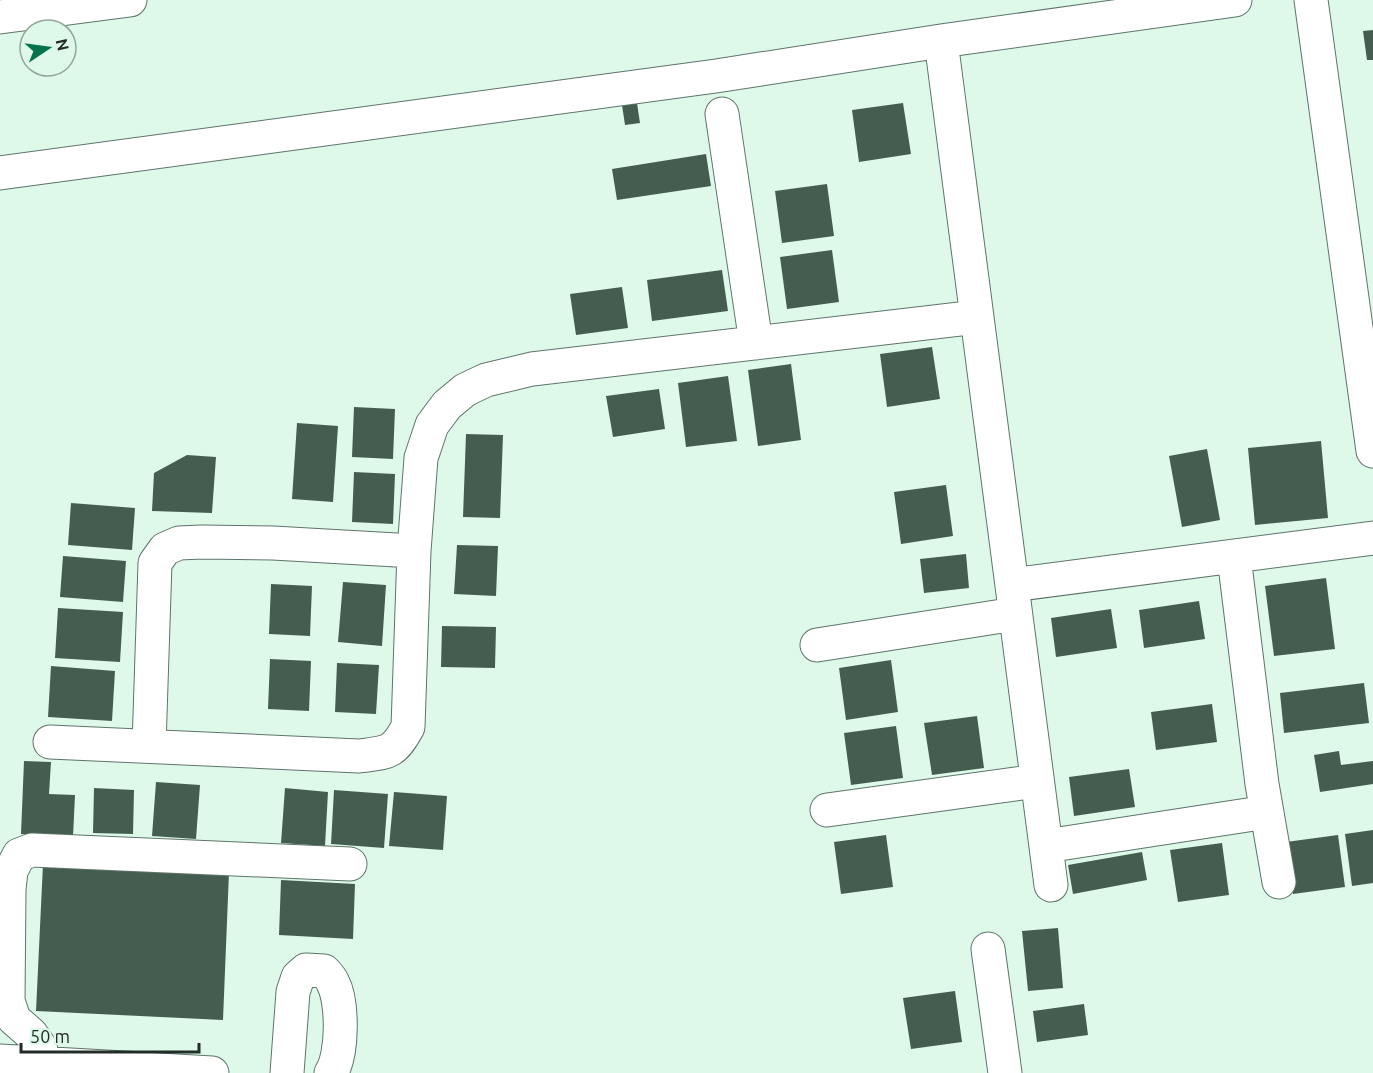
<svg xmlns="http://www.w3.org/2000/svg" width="1373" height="1073" font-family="Ubuntu,sans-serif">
<rect width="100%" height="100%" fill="#def9ea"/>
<path fill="#455d50" d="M1373 30V60H1367L1363 31Z
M637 103 640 123 625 125 622 105Z
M903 103 911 154 859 162 852 110Z
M706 154 711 186 617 200 612 169Z
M827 184 834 236 782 243 775 191Z
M832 250 839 302 787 309 780 257Z
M722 270 728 311 652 321 647 280Z
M622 287 628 328 576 335 570 294Z
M932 347 940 399 887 407 880 354Z
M791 364 801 440 758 446 748 370Z
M728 376 737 441 686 447 678 383Z
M659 389 665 429 613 437 606 396Z
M354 407 395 409 393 459 352 457Z
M297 423 338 426 333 502 292 499Z
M466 434 503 435 500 518 463 517Z
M1321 441 1328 518 1255 525 1248 448Z
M1207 449 1220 520 1182 527 1169 456Z
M187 455 216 457 212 513 152 511 154 473Z
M354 472 395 474 393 524 352 522Z
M946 485 953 536 901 544 894 492Z
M71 503 135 508 132 550 68 545Z
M457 545 498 546 496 596 454 594Z
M966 554 969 588 924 593 920 559Z
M63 556 126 561 123 602 60 597Z
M1326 578 1335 649 1274 656 1265 586Z
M343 582 386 585 382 646 338 642Z
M271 584 312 586 310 636 269 634Z
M1199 601 1205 639 1144 648 1139 610Z
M58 608 123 612 120 662 55 658Z
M1111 609 1117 648 1056 657 1051 618Z
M442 626 496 627 495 668 441 667Z
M270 659 311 661 309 711 268 709Z
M891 660 898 712 846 720 839 668Z
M337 663 379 665 376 714 335 712Z
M51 666 115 671 112 721 48 717Z
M1364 683 1369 723 1284 733 1280 693Z
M1212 704 1217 742 1156 750 1151 712Z
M977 716 984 768 932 775 924 723Z
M896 726 903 778 851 785 844 733Z
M1339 751 1341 765 1373 761V784L1320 792 1314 755Z
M24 761 51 762 49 794 75 795 73 837 21 834Z
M1129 769 1135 807 1074 816 1069 777Z
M156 782 200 785 196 839 152 836Z
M94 788 134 790 133 834 93 833Z
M285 788 328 792 325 846 281 843Z
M334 790 388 794 384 848 331 844Z
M394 792 447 796 443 850 389 846Z
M1373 830V883L1352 886 1345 834Z
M886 835 893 887 841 894 834 842Z
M1338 835 1345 887 1293 894 1286 842Z
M1222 843 1229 895 1178 902 1170 850Z
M1142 852 1147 880 1073 894 1068 865Z
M43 864 229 872 223 1020 36 1011Z
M281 880 355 884 353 939 279 935Z
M1058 928 1063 988 1028 991 1022 931Z
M955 991 962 1042 911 1049 903 998Z
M1084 1004 1088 1035 1037 1042 1033 1011Z"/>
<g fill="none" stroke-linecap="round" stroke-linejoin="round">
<defs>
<path id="minor" d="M1311 0 1373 451
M941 41 1051 885
M722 114 756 343
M0 173 716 76 941 41 1235 0
M1234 557 1262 784 1279 882
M1012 585 1373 538
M817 645 1015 614
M50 742 359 756C389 752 393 754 408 727L414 551 421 458 432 425 447 405 465 390 486 380 532 369 977 317
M149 746 155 563 165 549 179 543 202 542 273 543 414 551
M827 810 1037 781
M1046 846 1267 812
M988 949 1005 1073
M0 1061 212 1073
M44 1063 40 1047 31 1034 14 1019 8 1001 9 889 11 871 19 855 32 850 350 864
M287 1073 293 992 298 977 306 970 324 971C327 974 331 978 333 983 343 1002 343 1055 331 1073"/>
<path id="major" d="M0 17 130 0"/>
</defs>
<use href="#minor" stroke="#5d7568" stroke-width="35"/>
<use href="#major" stroke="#5d7568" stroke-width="35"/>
<use href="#minor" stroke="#fff" stroke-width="33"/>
<use href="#major" stroke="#fff" stroke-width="33"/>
</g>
<g transform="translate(48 48) rotate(77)"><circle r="28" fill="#def9ea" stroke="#93a79c" stroke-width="1.5"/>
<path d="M0-4.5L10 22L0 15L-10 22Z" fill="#03734c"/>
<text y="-9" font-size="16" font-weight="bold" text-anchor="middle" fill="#232d28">N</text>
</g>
<path d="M21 1043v9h178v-9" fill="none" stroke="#232d28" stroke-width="3"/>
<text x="30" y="1043" font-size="18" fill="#232d28" stroke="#def9ea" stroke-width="4.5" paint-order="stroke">50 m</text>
</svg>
